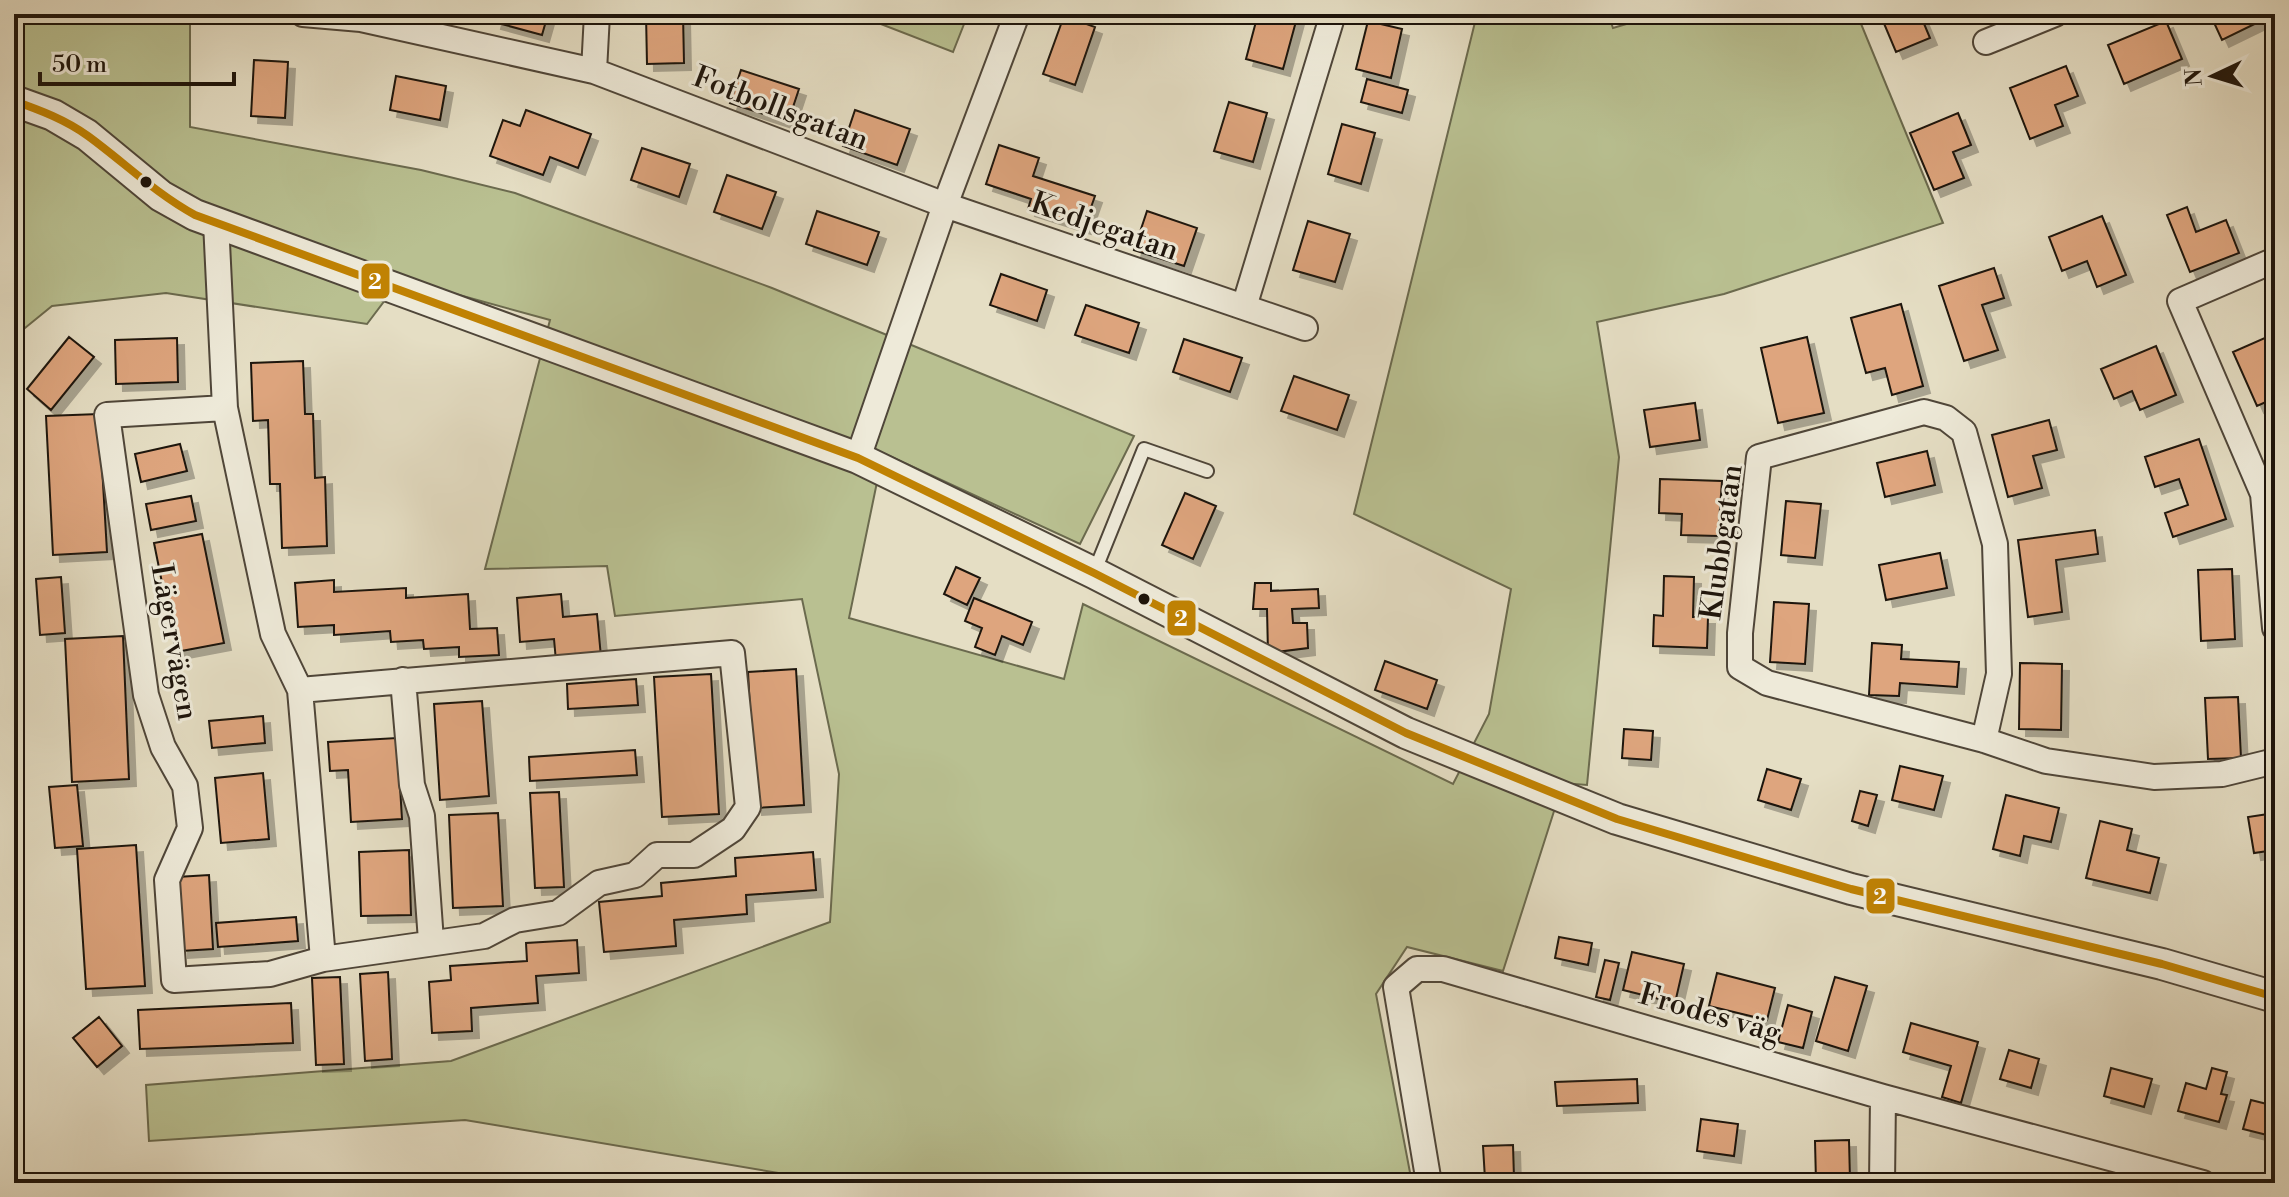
<svg xmlns="http://www.w3.org/2000/svg" width="2289" height="1197" font-family="'Libre Bodoni',serif">
<defs>
<filter id="shadow"><feDropShadow dx="7" dy="7" stdDeviation="0" flood-color="#0004"/></filter>
</defs>
<rect width="100%" height="100%" fill="#e5dec4"/>
<filter id="stains"><feTurbulence type="fractalNoise" baseFrequency=".0025" numOctaves="4"/><feColorMatrix values="0 0 0 0 .2 0 0 0 0 .09 0 0 0 0 .02 0 0 0 .5 -.17"/></filter>
<radialGradient id="worn" r=".72"><stop offset=".6" stop-color="#630" stop-opacity="0"/><stop offset="1" stop-color="#630" stop-opacity=".3"/></radialGradient>
<path fill="#b9c091" stroke="#6b6a4e" stroke-width="2" d="M14 14H190V127L421 170 515 193 772 288 1134 436 1080 544 883 453 849 618 1064 679 1083 604 1453 784 1489 714 1511 589 1354 514 1477 14H1608L1613 28 1660 14H1857L1943 223 1724 294 1597 322 1619 457 1587 785 1563 783 1503 971 1407 947 1376 994 1412 1183H838L465 1120 149 1141 146 1085 451 1061 830 922 839 774 802 599 615 616 607 566 485 569 550 320 401 279 367 324 166 293 52 306 14 337Z
M855 14H968L953 52Z"/>
<path fill="#dea57e" stroke="#1d140b" stroke-width="2" filter="url(#shadow)" d="M496 14H548L542 35 494 22Z
M646 14H683L684 63 647 64Z
M1258 14H1298L1283 69 1246 59Z
M1880 14H1920L1930 38 1896 52Z
M2210 14H2275L2222 40Z
M1064 16 1095 27 1075 85 1043 74Z
M1368 21 1402 29 1391 78 1356 69Z
M2166 21 2182 59 2124 84 2108 45Z
M254 60 288 62 285 118 251 116Z
M2066 66 2078 96 2055 105 2063 126 2030 139 2010 88Z
M741 70 799 89 788 122 730 103Z
M396 76 446 86 440 120 390 110Z
M1367 79 1408 90 1402 113 1361 102Z
M1229 102 1267 113 1253 162 1214 151Z
M526 110 591 134 578 168 550 157 543 175 490 156 503 120 520 126Z
M855 110 910 129 897 165 843 146Z
M1958 113 1971 145 1953 152 1964 178 1934 190 1910 133Z
M1342 124 1375 133 1361 184 1328 174Z
M999 145 1039 158 1033 176 1095 196 1084 227 1028 209 1031 199 986 184Z
M642 148 690 164 679 197 631 180Z
M727 175 776 192 762 229 714 212Z
M2187 207 2196 232 2226 220 2239 253 2190 272 2167 215Z
M817 211 879 232 867 265 806 244Z
M1147 211 1197 228 1184 266 1134 250Z
M2102 216 2126 275 2097 287 2087 261 2062 271 2049 237Z
M1308 221 1350 234 1335 282 1293 270Z
M1994 268 2004 298 1982 305 1998 350 1964 361 1939 286Z
M1001 274 1047 290 1037 321 990 305Z
M1901 304 1923 386 1892 395 1885 368 1866 373 1851 318Z
M1086 305 1139 323 1129 353 1075 335Z
M69 337 94 357 51 410 27 389Z
M1807 337 1824 413 1778 423 1761 348Z
M2267 337 2275 356V398L2257 406 2233 352Z
M177 338 178 382 116 384 115 340Z
M1184 339 1242 358 1230 392 1173 372Z
M2156 346 2176 395 2140 410 2132 391 2114 399 2101 369Z
M303 361 305 414H313L315 478 325 477 327 546 282 548 280 484H270L268 420 253 421 251 363Z
M1294 376 1349 395 1337 430 1281 411Z
M1695 403 1700 440 1650 447 1644 410Z
M99 414 107 552 53 555 46 416Z
M2049 420 2057 450 2033 456 2042 488 2008 497 1992 435Z
M2199 439 2226 519 2173 537 2165 513 2188 505 2179 479 2155 487 2145 457Z
M180 444 187 471 141 482 135 454Z
M1927 451 1935 485 1885 497 1877 463Z
M1660 479 1722 481 1718 536 1681 535 1682 514 1659 513Z
M1185 493 1216 506 1193 559 1162 545Z
M191 496 196 521 151 530 146 504Z
M1786 501 1821 504 1815 558 1781 555Z
M2095 530 2098 554 2056 560 2062 612 2028 617 2018 540Z
M202 534 224 643 176 652 154 543Z
M1940 553 1947 588 1886 600 1879 565Z
M956 567 980 578 967 605 944 594Z
M2232 569 2235 639 2201 641 2198 570Z
M1664 576 1694 577 1693 617H1708L1707 648 1653 646 1654 615 1663 616Z
M61 577 65 633 40 635 36 579Z
M334 580V592L406 588V598L468 594 470 629 497 628 499 655 459 657V647L424 649 423 640 391 642 390 631 334 635V625L298 627 295 583Z
M1255 583H1271V591L1318 589 1319 608 1292 609 1293 623H1307L1308 648 1268 653 1267 609H1253Z
M561 594 563 617 597 614 601 657 556 661 554 639 520 642 517 598Z
M974 598 1032 622 1023 645 1002 636 995 655 975 647 982 628 965 621Z
M1774 602 1809 604 1805 664 1770 662Z
M123 636 129 779 72 782 65 639Z
M1872 643 1902 645 1901 659 1959 662 1957 687 1900 683 1899 696 1869 695Z
M1385 661 1437 680 1427 709 1375 690Z
M2020 663 2062 664 2061 730 2019 729Z
M796 669 804 805 755 808 748 672Z
M711 674 719 814 662 817 654 677Z
M636 679 638 705 568 709 567 684Z
M2238 697 2241 758 2208 759 2205 698Z
M482 701 489 796 440 800 434 704Z
M263 716 265 743 212 748 209 721Z
M1624 729 1653 731 1651 760 1622 758Z
M397 738 402 819 351 822 348 770 330 771 328 742Z
M635 750 637 775 530 781 529 757Z
M1900 766 1943 776 1934 810 1892 800Z
M1767 769 1801 779 1791 810 1758 800Z
M263 773 269 839 221 843 215 778Z
M77 785 83 846 55 848 49 787Z
M1860 791 1877 795 1868 826 1852 821Z
M559 792 564 887 535 888 530 793Z
M2006 795 2059 808 2051 842 2024 836 2020 856 1993 849Z
M498 813 503 906 453 908 449 815Z
M2275 813V850L2254 853 2248 817Z
M2100 821 2132 829 2127 850 2159 858 2150 893 2086 878Z
M136 845 145 986 86 989 77 849Z
M409 850 411 915 361 916 359 852Z
M813 852 816 890 746 895 747 914 674 920 676 946 604 952 599 902 662 896 661 883 736 876 735 858Z
M209 875 213 949 181 951 177 877Z
M296 917 298 941 218 947 216 923Z
M1559 937 1592 943 1588 965 1555 958Z
M577 940 579 973 536 976 538 1003 471 1008 472 1031 432 1033 429 982 451 980 450 966 527 961 526 943Z
M1632 952 1684 964 1675 1003 1623 990Z
M1605 960 1619 963 1610 1000 1596 997Z
M388 972 392 1059 365 1061 360 974Z
M1717 973 1775 988 1767 1020 1709 1006Z
M340 977 344 1064 316 1065 312 978Z
M1835 977 1867 986 1848 1051 1816 1041Z
M291 1003 293 1043 140 1049 138 1010Z
M1788 1005 1812 1012 1803 1048 1778 1042Z
M99 1017 122 1046 97 1067 73 1038Z
M1911 1023 1978 1042 1961 1103 1942 1097 1951 1066 1903 1052Z
M2009 1050 2039 1059 2031 1088 2000 1079Z
M2111 1068 2152 1079 2144 1107 2104 1096Z
M2212 1068 2227 1072 2221 1094 2227 1095 2219 1122 2178 1111 2186 1083 2206 1089Z
M1637 1079 1638 1103 1557 1106 1555 1082Z
M2251 1100 2275 1106V1137L2243 1129Z
M1701 1119 1738 1124 1734 1156 1697 1151Z
M1849 1140 1850 1180 1816 1182 1815 1141Z
M1513 1145 1514 1178 1485 1179 1483 1146Z"/>
<g fill="none" stroke-linecap="round" stroke-linejoin="round">
<defs>
<path id="service" d="M1094 573 1144 449 1207 471"/>
<path id="minor" d="M303 14 361 19 594 71 945 205 1305 328
M1986 42 2055 14
M594 71 597 14
M216 222 225 408 273 634 300 690 732 653 748 807 733 829 694 855H657L635 875 599 883 558 913 515 920 484 936 323 959 270 974 174 980 167 880 190 828 185 786 163 747 146 695 107 415 225 408
M2275 260 2180 301 2263 494 2275 628
M1244 307 1333 14
M858 458 945 205 1017 14
M403 680 412 785 422 816 431 941
M300 690 323 959
M1984 740 1999 674 1995 544 1964 432 1946 418 1924 412 1759 457 1740 633V667L1767 683 1984 740 2046 761 2154 777 2222 774 2275 761
M1429 1183 1396 987 1417 969H1443L1883 1097 2203 1183
M1882 1183 1883 1097"/>
<path id="tertiary" d="M14 101 53 115 87 135 161 196 195 215 858 458 1094 573 1406 733 1617 819 1851 889 2162 964 2275 997"/>
</defs>
<use href="#service" stroke="#4f4639" stroke-width="16"/>
<use href="#minor" stroke="#4f4639" stroke-width="28"/>
<use href="#tertiary" stroke="#4f4639" stroke-width="34"/>
<use href="#service" stroke="#eeead9" stroke-width="12"/>
<use href="#minor" stroke="#eeead9" stroke-width="24"/>
<use href="#tertiary" stroke="#eeead9" stroke-width="30"/>
<defs>
<path id="bus-1" d="M14 101C40 110 66 120 88 136 125 163 155 193 195 215L858 458 1094 573 1406 733 1617 819 1851 889 2162 964 2275 997"/>
</defs>
<use href="#bus-1" stroke="#eeead9" stroke-width="14"/>
<use href="#bus-1" stroke="#c08203" stroke-width="8"/>
</g>
<g fill="#1d140b" stroke="#eeead9" stroke-width="3">
<circle cx="146" cy="182" r="7"/>
<circle cx="1144" cy="599" r="7"/>
</g>
<g text-anchor="middle" stroke-width="6" stroke-linejoin="round" paint-order="stroke">
<g font-size="30" fill="#1d140b" stroke="#eeead9">
<text transform="translate(781 108) rotate(21)" y="10">Fotbollsgatan</text>
<text transform="translate(1105 226) rotate(19)" y="10">Kedjegatan</text>
<text transform="translate(1721 542) rotate(-82)" y="10">Klubbgatan</text>
<text transform="translate(175 642) rotate(80)" y="10">Lägervägen</text>
<text transform="translate(1710 1013) rotate(16)" y="10">Frodes väg</text>
</g>
</g>
<g stroke="#eeead9" stroke-width="3">
<rect x="360" y="262" width="31" height="38" rx="8" fill="#c08203"/>
<rect x="1166" y="599" width="31" height="38" rx="8" fill="#c08203"/>
<rect x="1865" y="877" width="31" height="38" rx="8" fill="#c08203"/>
</g>
<g font-size="22" text-anchor="middle" font-weight="bold" fill="#fff">
<text x="375" y="289">2</text>
<text x="1181" y="626">2</text>
<text x="1880" y="904">2</text>
</g>
<rect width="2289" height="1197" fill="none" stroke="#e5dec4" stroke-width="48"/>
<rect x="16" y="16" width="2257" height="1165" fill="none" stroke="#1d140b" stroke-width="4"/>
<rect x="24" y="24" width="2241" height="1149" fill="none" stroke="#1d140b" stroke-width="2"/>
<g transform="translate(2213 76) rotate(266)" stroke="#eeead9" stroke-width="6" paint-order="stroke">
<path d="M0-6L14 30L0 20L-14 30Z" fill="#1d140b"/>
<text y="-12" font-size="22" font-weight="bold" text-anchor="middle" fill="#1d140b">N</text>
</g>
<path d="M40 72v12h194v-12" fill="none" stroke="#1d140b" stroke-width="4"/>
<text x="52" y="72" font-size="24" fill="#1d140b" stroke="#eeead9" stroke-width="6" paint-order="stroke">50 m</text>
<rect width="100%" height="100%" filter="url(#stains)"/>
<rect width="100%" height="100%" fill="url(#worn)"/>
</svg>
